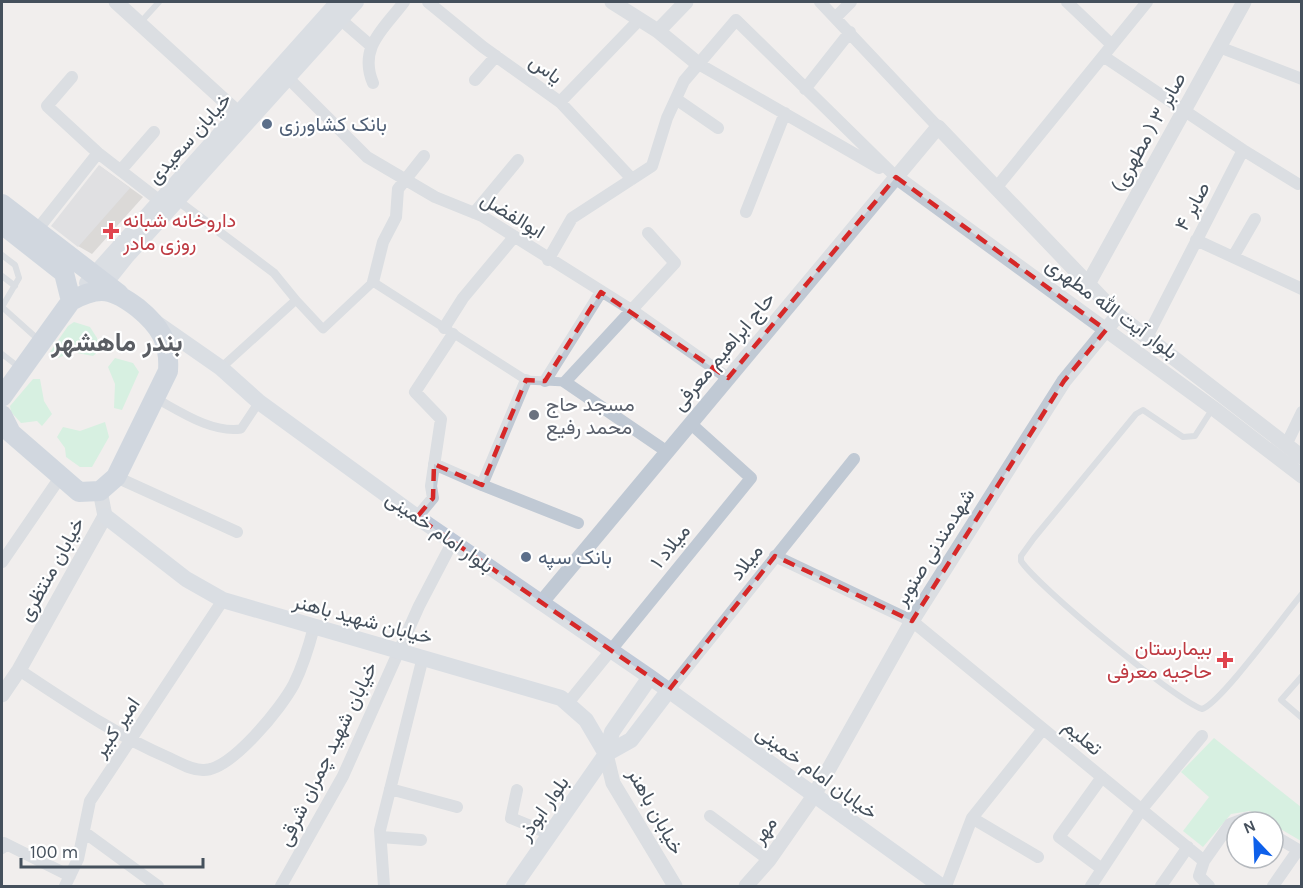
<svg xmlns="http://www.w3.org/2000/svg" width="1303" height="888" font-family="Karla,Vazirmatn,sans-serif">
<rect width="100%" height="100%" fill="#f1eeed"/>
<path fill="#b9f1d2" d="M74 322 90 327 97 338 100 350 93 356 72 352 58 358 50 352 68 326Z
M115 358 133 363 139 372 122 410 114 408 115 384 108 367Z
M33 379H40L44 401 52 414 42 426 37 421 21 423 11 412 10 406Z
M105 422 109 437 92 467H80L66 457 65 448 57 437 63 427 80 431Z
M1214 738 1301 807V841L1250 811 1231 814 1203 847 1183 831 1209 797 1181 772Z"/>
<path fill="#0003" d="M100 166 143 197 92 254 78 246Z"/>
<path fill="#cccfd6" d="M99 165 130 188 78 247 51 226Z"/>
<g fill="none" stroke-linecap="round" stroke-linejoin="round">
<path stroke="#c0c9d4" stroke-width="6" d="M139 24 159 2
M2 255 15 265 19 278 2 307
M2 276 15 286
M2 307 40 341
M2 354 20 368
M1213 408 1195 436 1183 437 1143 410 1136 414 1034 538 1021 556V561C1038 587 1174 699 1202 709 1220 704 1285 614 1302 594
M1302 676 1281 700 1302 718"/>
<path stroke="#c0c9d4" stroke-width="9" d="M177 200 274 273 296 300 221 368
M296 300 323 329 373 282 526 380 565 382
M155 398C181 412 211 433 241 429L259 402"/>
<path stroke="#c0c9d4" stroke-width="12" d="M428 2 483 47 560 102 632 179
M820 2 938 127
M1067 2 1112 45
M836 17 851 2
M340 19 370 45
M1219 47 1302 79
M1103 56 1243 150
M697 63 879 168
M72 77 47 106 98 153 160 201
M287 77 367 157 435 197 482 216 633 311 728 378
M475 80 496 56
M373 83C358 47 384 29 404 2
M805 89 850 32
M676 99 718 128
M560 102 640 19
M121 170 154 132
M996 188 1147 2
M746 212 785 113
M474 213 518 160
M37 230 98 153
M648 233 675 263 565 382 666 451
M1196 240 1302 289
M1233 257 1255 219
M548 260 572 218 652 166 667 118 684 81 736 20 896 177
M373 282 383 242 396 217 398 189 424 156
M444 328 463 298 514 237
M1147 337 1243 150 1298 184
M545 381 601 292
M1286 445 1302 412
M434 464 482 485 526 380
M116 477 237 532
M482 485 578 523
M417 517 433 498 431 486 441 419 415 392 453 334
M775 556 912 621 1204 861 1199 876 1209 886
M2 562 61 476
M19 670C68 702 115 735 169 758 180 763 191 770 203 770 231 771 282 707 294 684 303 666 309 646 314 627
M669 690 854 459
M568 703 751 478 690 423
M1102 777 1059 837 1102 869
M390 789 457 807
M517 790 511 818 550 834
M710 816 769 860
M972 818 1038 857
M84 832 158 886
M1273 835 1302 852
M381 837 421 840
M2 848 4 843 70 876
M1204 861 1230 824 1246 818 1252 822
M65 886 78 859 90 801 223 600
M281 886 343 776 419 606 453 541
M384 886 380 830 423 657
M946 886 972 818 1043 729
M1091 886 1141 810 1202 736
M1161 886 1188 847
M1273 886 1298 850"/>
<path stroke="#c0c9d4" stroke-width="15" d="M116 2 239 114
M612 2 658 31 697 63
M658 31 686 2
M896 177 1213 408 1302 476
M1088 284 1244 2
M541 603 938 127 1118 315 1302 457
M2 695 19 670 105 516 100 491
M606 754 613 783 675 886
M746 886 769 860 813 797 912 621 1064 381 1118 315"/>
<path stroke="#bfc9d8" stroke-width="16" d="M106 282 126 257 356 2
M87 283 338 2
M155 322 221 368 259 402 417 517 650 677 941 886
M105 516 186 579 223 600 561 698 586 720 606 754
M606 754 631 740 669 690
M514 886 606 754 612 732 650 677"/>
<path stroke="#abbbcf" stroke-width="20" d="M2 204 119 294
M2 224 64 273 71 301
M2 397 71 301C100 285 113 289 138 308 160 326 170 342 168 371L116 477 100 491 79 492 11 433 2 415"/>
</g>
<path d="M0 0H1303V888H0ZM896 177 1106 330 1064 381 912 621 775 556 669 690 417 517 433 498 434 464 482 485 526 380 545 381 601 292 728 378Z" fill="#f1eeed" fill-opacity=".55" fill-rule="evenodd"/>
<path fill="none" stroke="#d62828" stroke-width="4.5" stroke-dasharray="12 8" stroke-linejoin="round" d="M896 177 1106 330 1064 381 912 621 775 556 669 690 417 517 433 498 434 464 482 485 526 380 545 381 601 292 728 378Z"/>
<g fill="#5c6f8a" stroke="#fff" stroke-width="2">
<circle cx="267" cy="124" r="6"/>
<circle cx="526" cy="557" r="6"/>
</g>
<g fill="#e0444e" stroke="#fff" stroke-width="2">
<path d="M108 222h6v6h6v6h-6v6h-6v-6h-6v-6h6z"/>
<path d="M1222 651h6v6h6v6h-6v6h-6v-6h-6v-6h6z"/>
</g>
<circle fill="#6b7280" stroke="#fff" stroke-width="2" cx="534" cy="415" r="6"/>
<g text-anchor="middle" stroke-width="4.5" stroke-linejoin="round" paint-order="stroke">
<g font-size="20" fill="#45505c" stroke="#fff">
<text transform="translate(546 69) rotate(36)" y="7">یاس</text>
<text transform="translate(1148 132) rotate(-61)" y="7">صابر ۳ ( مطهری)</text>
<text transform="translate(189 138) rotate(-48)" y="7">خیابان سعیدی</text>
<text transform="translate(1192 206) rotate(-62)" y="7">صابر ۴</text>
<text transform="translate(513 215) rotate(31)" y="7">ابوالفضل</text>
<text transform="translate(1112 308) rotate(36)" y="7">بلوار آیت الله مطهری</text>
<text transform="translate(723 351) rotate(-50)" y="7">حاج ابراهیم معرفی</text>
<text transform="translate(440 532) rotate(35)" y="7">بلوار امام خمینی</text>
<text transform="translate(670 546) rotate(-51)" y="7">میلاد ۱</text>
<text transform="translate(934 547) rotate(-58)" y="7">شهدمندنی صنوبر</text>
<text transform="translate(746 562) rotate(-51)" y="7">میلاد</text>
<text transform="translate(51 569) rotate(-61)" y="7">خیابان منتظری</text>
<text transform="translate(363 619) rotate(15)" y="7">خیابان شهید باهنر</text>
<text transform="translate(116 727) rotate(-56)" y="7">امیر کبیر</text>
<text transform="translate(1083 737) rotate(40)" y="7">تعلیم</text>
<text transform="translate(327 754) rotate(-64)" y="7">خیابان شهید چمران شرقی</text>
<text transform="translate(817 772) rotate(36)" y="7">خیابان امام خمینی</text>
<text transform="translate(543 808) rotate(-55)" y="7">بلوار ابوذر</text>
<text transform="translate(656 811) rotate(61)" y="7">خیابان باهنر</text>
<text transform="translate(764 830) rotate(-55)" y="7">مهر</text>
</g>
<g font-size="20" fill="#4e5e75" stroke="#fff" text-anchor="start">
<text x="279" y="131">بانک کشاورزی</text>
<text x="538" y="564">بانک سپه</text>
</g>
<g font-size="20" fill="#be3a42" stroke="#fff" text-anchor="start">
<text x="123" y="227">داروخانه شبانه<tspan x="123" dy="23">روزی مادر</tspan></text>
<text x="1212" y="655" text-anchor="end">بیمارستان<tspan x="1212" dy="23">حاجیه معرفی</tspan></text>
</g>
<g font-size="20" fill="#5b616d" stroke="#fff" text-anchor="start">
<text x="546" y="411">مسجد حاج<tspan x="546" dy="23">محمد رفیع</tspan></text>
</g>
<g font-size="26" font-weight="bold" fill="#5a5d63" stroke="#fff">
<text x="117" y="351">بندر ماهشهر</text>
</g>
</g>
<rect width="1303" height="888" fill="none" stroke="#45505c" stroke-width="6"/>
<g transform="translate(1255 840) rotate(337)"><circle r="28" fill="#ffffff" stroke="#b5b9be" stroke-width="1.5"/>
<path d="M0-4.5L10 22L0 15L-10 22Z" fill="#0e60ea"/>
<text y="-9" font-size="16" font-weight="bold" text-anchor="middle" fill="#45505c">N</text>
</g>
<path d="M21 858v9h182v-9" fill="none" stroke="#45505c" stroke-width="3"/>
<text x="30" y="858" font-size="18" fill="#45505c" stroke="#ffffff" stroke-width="4.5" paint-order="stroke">100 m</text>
</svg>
